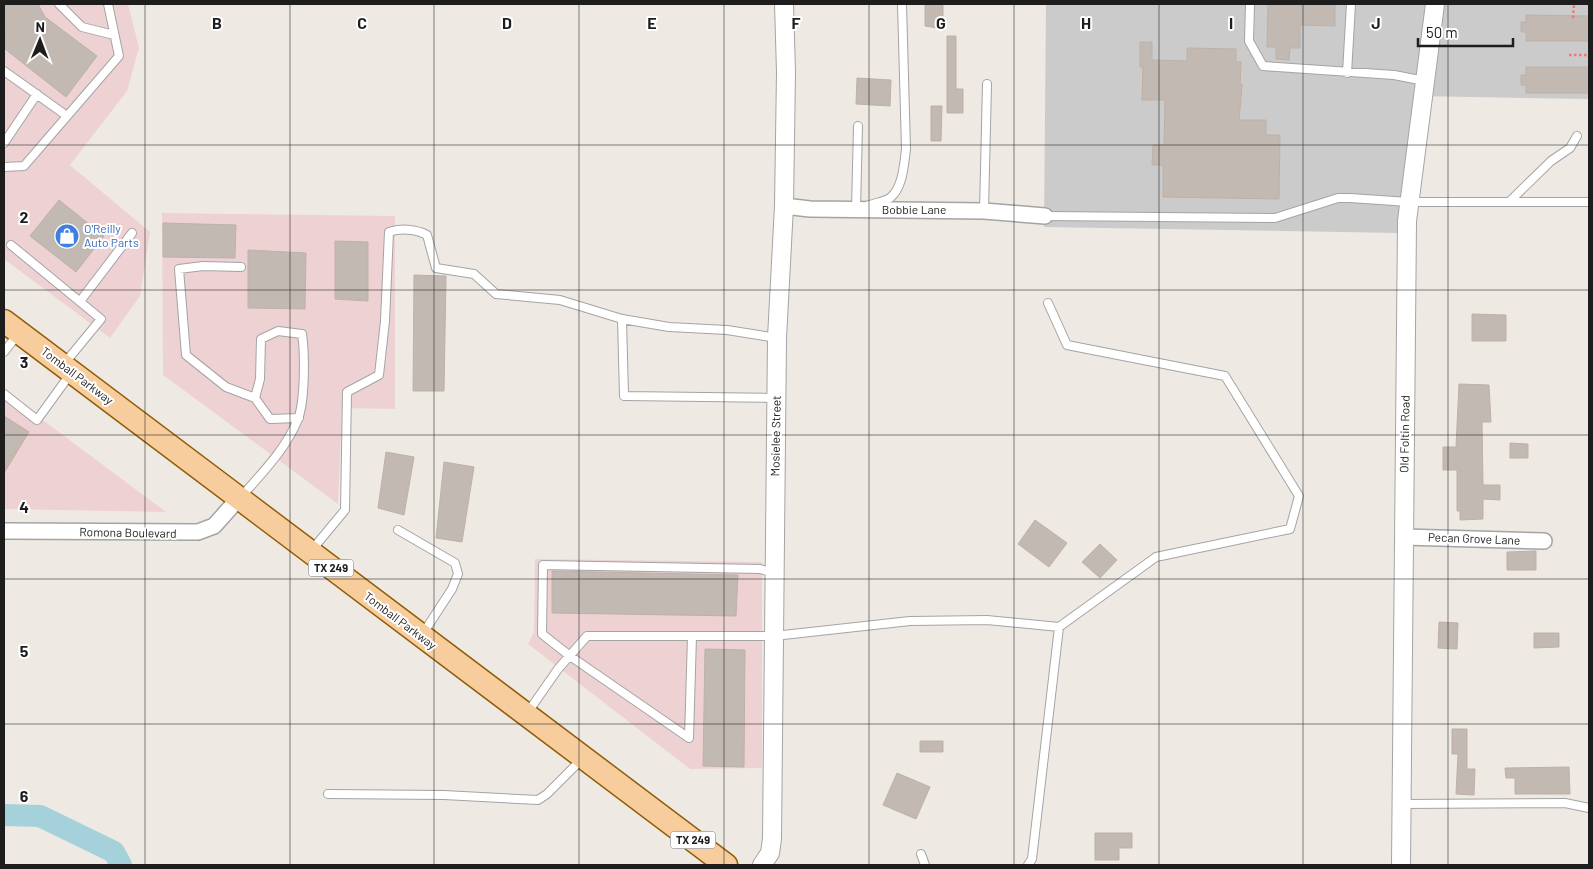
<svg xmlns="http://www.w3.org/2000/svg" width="1593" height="869" font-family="Barlow,sans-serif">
<rect width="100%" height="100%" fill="#eeeae3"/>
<path fill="#eed2d3" d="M4 4H128L139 48 127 91 70 165 150 232 140 296 110 338 4 259Z
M162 213 395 216V409L342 408 338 504 163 375Z
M4 391 166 512 4 509Z
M535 559 762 562V768L690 769 528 644 534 632Z"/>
<path fill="#cbcbcb" d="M1046 4H1589V99L1415 96 1398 233 1044 227Z"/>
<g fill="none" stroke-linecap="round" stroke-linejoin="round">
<path stroke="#a5d1da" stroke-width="22" d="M4 815 40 816 114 852 121 865"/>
</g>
<path fill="#c2b9b3" stroke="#bfb0a6" d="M4 4H38L45 17 97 56 66 97 5 49Z
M925 4H943V29L925 26Z
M1268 4H1335V26L1300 25V48H1290L1289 60 1276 59V47H1267Z
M1526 15 1589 16V41H1526V32H1521V22H1526Z
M947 36H956V89H963V113H947Z
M1140 42H1152V60L1187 61V48L1236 49V62H1241L1240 84H1242L1239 120H1266V135H1280L1279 199 1163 197V165H1152L1153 145H1164L1165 100H1142L1143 67H1140Z
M1526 67H1589V93H1526V85H1521V75H1526Z
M857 78 891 80 890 106 856 104Z
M931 106H942L941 141H931Z
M59 200 104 236 76 272 30 236Z
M163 223 236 225 235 258 163 257Z
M335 241 368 242V301L335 299Z
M248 250 306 253 305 309 248 308Z
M414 275 446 276 444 391H413Z
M1472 314 1506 315V341H1472Z
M1459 384 1489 385 1491 422H1482L1483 485H1500V500L1483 499V519L1460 520V511H1457V470H1443V447H1456Z
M4 416 29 432 4 473Z
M1510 443 1528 444V458H1510Z
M386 452 414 457 404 515 378 508Z
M444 462 474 467 462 542 436 538Z
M1035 520 1067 543 1049 567 1018 544Z
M1100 544 1117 560 1100 578 1082 562Z
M1536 551V570H1507V552Z
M552 571 738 575 736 616 552 613Z
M1439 622 1458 623 1457 649 1438 648Z
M1534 633H1559V647L1534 648Z
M705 649 745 650 744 767 703 766Z
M1452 729H1467V769H1475L1474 795 1456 794 1458 754H1452Z
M920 741H943V752H920Z
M1569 767 1570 794H1515V778H1506L1505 768Z
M897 773 930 787 916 819 883 805Z
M1095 833H1132V848H1119V860H1095Z"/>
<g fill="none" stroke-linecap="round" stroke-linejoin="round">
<defs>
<path id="service" d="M59 4 82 27 114 35
M1250 4 1249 41 1263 66 1394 75 1425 81
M4 71 67 116
M1347 73 1351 4
M4 143 37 94
M4 167 24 166 119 56 108 4
M1510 201 1551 161 1570 148 1577 136
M867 206C874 203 884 202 890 198 903 188 904 164 906 149L902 4
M856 209 858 126
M984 211 987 84
M1045 216 1275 218 1338 198H1350L1409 202H1589
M11 245 101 319 64 364
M81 300 132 233
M622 319 624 396 776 398
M4 352 18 334
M4 394 37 420 71 373
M255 398 270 419 299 418
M241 497C262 473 286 449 298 419 305 401 305 354 302 334L278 331 261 339 260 379 255 398 226 387 186 355 179 269 203 266 241 267
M398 530 455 563 458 574 452 589 422 635
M311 551 345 510 347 392 379 375 385 321 389 232C400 228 416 229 427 235L436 268 474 274 496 294 560 300 622 319 669 327 727 330 777 338
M692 636 689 738 570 656 542 634 543 565 760 569 774 573
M528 712 558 669 587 636H774L910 621 987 620 1059 627
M328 794 444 795 538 800 547 794 581 760
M1402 804 1565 803 1589 808
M921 854 925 865
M1028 865 1032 859 1059 627 1156 557 1290 529 1299 496 1225 376 1067 345 1048 303"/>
<path id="minor" d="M784 206 810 209 984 211 1045 216
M4 531 198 532 214 526 239 498
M1404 537 1544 541"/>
<path id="tertiary" d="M762 865 770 853 772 839 777 338 784 206 786 72 784 4
M1401 865 1407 221 1435 4"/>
<path id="primary" d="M4 321 726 865"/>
</defs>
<use href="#service" stroke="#a4a4a4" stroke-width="10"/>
<use href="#minor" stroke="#a4a4a4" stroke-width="18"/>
<use href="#tertiary" stroke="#a4a4a4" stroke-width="20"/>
<use href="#primary" stroke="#915c05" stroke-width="25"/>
<path stroke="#f5756d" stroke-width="2.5" stroke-dasharray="2.5 2.5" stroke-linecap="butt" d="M1573 18 1574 4
M1569 55H1589"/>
<use href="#service" stroke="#fff" stroke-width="8"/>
<use href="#minor" stroke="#fff" stroke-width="15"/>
<use href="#tertiary" stroke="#fff" stroke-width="18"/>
<use href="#primary" stroke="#f8cd9d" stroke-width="22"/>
</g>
<path fill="none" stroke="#1d1d1d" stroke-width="1" stroke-opacity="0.55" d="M145 4V865M290 4V865M434 4V865M579 4V865M724 4V865M869 4V865M1014 4V865M1159 4V865M1303 4V865M1448 4V865M4 145H1589M4 290H1589M4 435H1589M4 579H1589M4 724H1589"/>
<defs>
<symbol id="shop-disc" viewBox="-11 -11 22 22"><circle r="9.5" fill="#3f7fe0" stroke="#fff"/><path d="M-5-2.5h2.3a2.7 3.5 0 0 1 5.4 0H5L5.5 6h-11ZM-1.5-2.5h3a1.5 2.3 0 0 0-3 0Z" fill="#fff"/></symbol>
</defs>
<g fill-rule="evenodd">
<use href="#shop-disc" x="53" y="222" width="28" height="28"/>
</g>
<g text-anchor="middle" stroke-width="4" stroke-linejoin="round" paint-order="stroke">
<g fill="#fff" stroke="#616161" stroke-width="1">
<rect x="308.5" y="559.5" width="45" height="17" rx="4"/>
<rect x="670.5" y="831.5" width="45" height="17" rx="4"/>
</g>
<g font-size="11" font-weight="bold" fill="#1d1d1d">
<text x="331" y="572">TX 249</text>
<text x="693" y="844">TX 249</text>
</g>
<g font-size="12" fill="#1d1d1d" stroke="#fff">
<text x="914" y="214">Bobbie Lane</text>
<text transform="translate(77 376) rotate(37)" y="4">Tomball Parkway</text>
<text transform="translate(1405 434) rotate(-89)" y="4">Old Foltin Road</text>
<text transform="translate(776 436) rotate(-89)" y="4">Mosielee Street</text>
<text transform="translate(128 533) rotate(1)" y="4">Romona Boulevard</text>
<text transform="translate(1474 539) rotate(2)" y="4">Pecan Grove Lane</text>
<text transform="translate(400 621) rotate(37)" y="4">Tomball Parkway</text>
</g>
<g font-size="12" fill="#366cbe" stroke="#fff" text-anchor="start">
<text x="84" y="233">O'Reilly<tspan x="84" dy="14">Auto Parts</tspan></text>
</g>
</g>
<g font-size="16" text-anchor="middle" font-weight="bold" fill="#1d1d1d" stroke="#fff" stroke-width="4" stroke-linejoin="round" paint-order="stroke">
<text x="217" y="29">B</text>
<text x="362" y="29">C</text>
<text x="507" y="29">D</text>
<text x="652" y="29">E</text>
<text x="796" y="29">F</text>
<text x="941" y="29">G</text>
<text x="1086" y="29">H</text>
<text x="1231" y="29">I</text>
<text x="1376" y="29">J</text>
<text x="24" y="223">2</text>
<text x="24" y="368">3</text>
<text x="24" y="513">4</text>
<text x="24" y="657">5</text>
<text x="24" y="802">6</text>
</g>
<rect width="1593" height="869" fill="none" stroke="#1d1d1d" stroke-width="10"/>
<g transform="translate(40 40) rotate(1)" stroke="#ffffff" stroke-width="4" paint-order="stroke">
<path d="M0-4L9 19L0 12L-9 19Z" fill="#1d1d1d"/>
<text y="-8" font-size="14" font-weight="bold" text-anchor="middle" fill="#1d1d1d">N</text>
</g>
<path d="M1418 38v8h95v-8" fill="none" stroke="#1d1d1d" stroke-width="2.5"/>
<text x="1426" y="38" font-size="15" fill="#1d1d1d" stroke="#ffffff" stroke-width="4" paint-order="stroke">50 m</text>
</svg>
